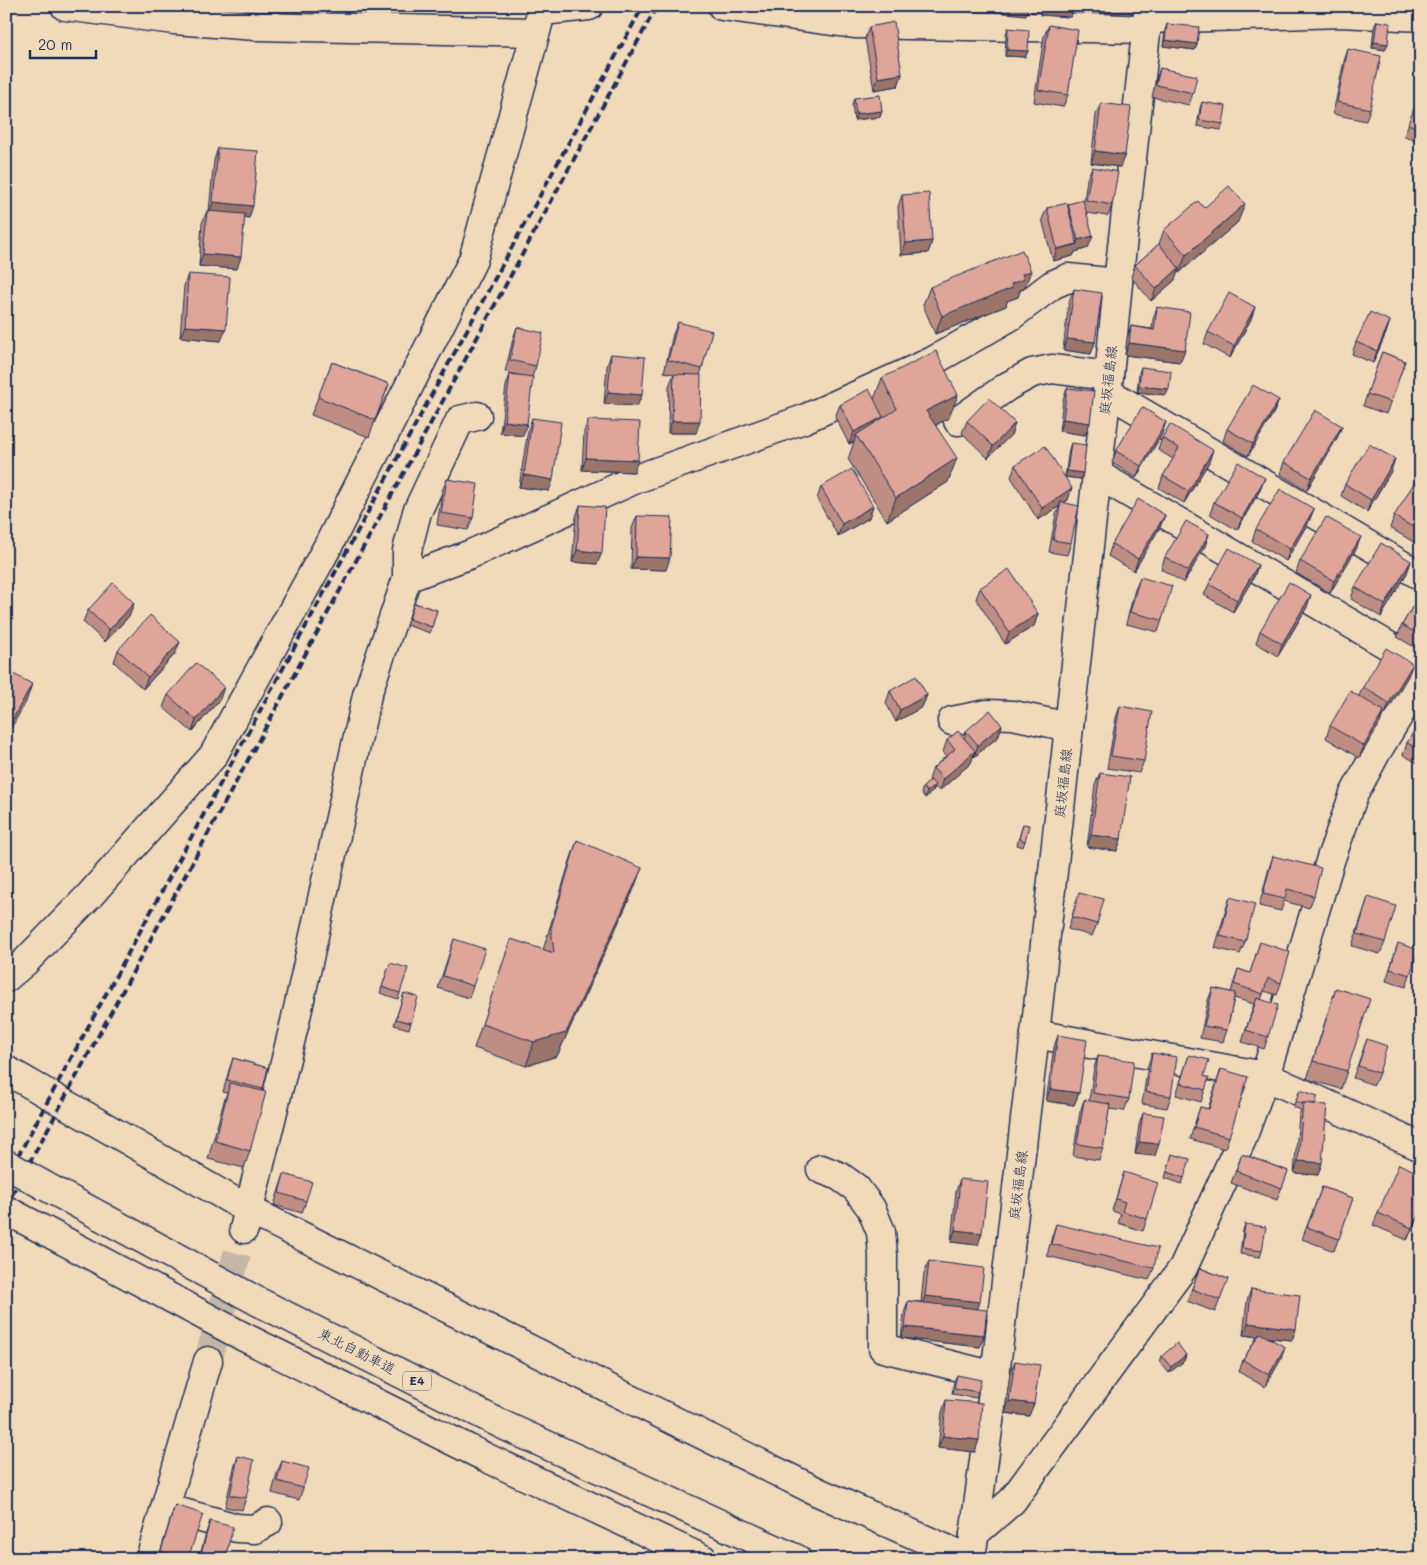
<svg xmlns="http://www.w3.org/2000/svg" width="1427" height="1565" font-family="Mali,'Klee One',sans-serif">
<rect width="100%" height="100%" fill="#f1dab9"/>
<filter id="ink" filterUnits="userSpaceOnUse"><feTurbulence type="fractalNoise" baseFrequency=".02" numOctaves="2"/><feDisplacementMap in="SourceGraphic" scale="10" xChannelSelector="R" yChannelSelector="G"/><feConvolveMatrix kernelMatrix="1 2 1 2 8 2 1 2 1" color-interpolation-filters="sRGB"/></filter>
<g filter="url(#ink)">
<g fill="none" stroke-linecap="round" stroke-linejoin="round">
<path stroke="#c6b8a7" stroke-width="28" stroke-dasharray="28 14" stroke-linecap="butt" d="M208 1361 244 1229"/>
<defs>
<path id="minor" d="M65 6 174 20 256 26 536 32
M722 6 854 24 1146 29
M542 11 589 6
M1147 19 1341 13 1421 17
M1107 392 1421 576
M958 421 1008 386 1032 373 1052 369 1109 376
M1097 474 1421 665
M407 578 471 554 636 479 804 419 933 361 1011 316 1052 285 1068 278 1118 283
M952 721 987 714 1013 715 1069 727
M6 978 25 962 90 895 213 756 328 546 473 260 543 6
M1035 1034 1265 1076 1421 1147
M6 1070 249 1210 818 1492 969 1559
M821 1169 839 1176 856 1188 871 1208 881 1232 883 1255V1348L995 1376
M244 1229 295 1022 367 695 407 578V551L417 512 460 420 477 416
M165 1508 237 1528 255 1529 268 1522
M974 1534 1012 1501 1183 1268 1242 1139 1265 1076 1331 858 1354 794 1376 753 1421 679
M150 1559 208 1361"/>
<path id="major" d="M971 1559 995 1376 1035 1034 1097 474 1109 376 1118 283 1149 6"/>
<path id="highway" d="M45 1186 257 1301 503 1425 797 1559
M6 1210 244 1337 485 1457 703 1559"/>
</defs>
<use href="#minor" stroke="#1b2f5e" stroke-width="31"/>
<use href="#major" stroke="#1b2f5e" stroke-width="31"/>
<use href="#highway" stroke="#1b2f5e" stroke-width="31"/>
<use href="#minor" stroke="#f1dab9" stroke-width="28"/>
<use href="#major" stroke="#f1dab9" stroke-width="28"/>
<use href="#highway" stroke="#f1dab9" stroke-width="28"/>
<path stroke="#1b2f5e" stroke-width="4" stroke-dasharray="8 4" stroke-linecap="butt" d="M6 1178 643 6
M6 1206 657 6"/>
<defs>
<path id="highway-bridge" d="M6 1164 45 1186"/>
</defs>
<use href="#highway-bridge" stroke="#1b2f5e" stroke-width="31" stroke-linecap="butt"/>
<use href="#highway-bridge" stroke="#f1dab9" stroke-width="28"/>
</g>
<path fill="#bf8e83" stroke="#1b2f5e" d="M1041 6H1074L1070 17 1040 15Z
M1377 21 1385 50 1372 48 1374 27Z
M1167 24 1197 44 1195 50 1163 46 1165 30Z
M1049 25 1068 95 1063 107 1034 102 1044 36Z
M869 27 902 74 898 86 874 90 865 38Z
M1008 28 1028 51 1025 57 1005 56 1006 34Z
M1348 49 1370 109 1366 121 1333 114 1344 61Z
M1160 68 1193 93 1189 105 1152 97 1156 80Z
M1421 91V142L1404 136Z
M854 98 882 111 880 117 854 120 852 104Z
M1202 102 1223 124 1221 130 1197 126 1200 108Z
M1101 103 1120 167 1091 163 1096 115Z
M218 148 249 218 244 217 237 269 199 266 202 223 207 211H209L214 160Z
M1092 167 1112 205 1108 216 1087 213 1088 248 1075 252 1073 256 1053 261 1042 219 1047 208 1068 206V204L1084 201 1087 179Z
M902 195 932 241 928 253 901 255 898 207Z
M1204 208 1238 222 1179 273 1178 271 1175 280 1151 301 1131 277 1135 265 1159 244 1164 230Z
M188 274 221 341 180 337 184 286Z
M930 287 1024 289 1020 290 1018 297 1007 301 1006 306 935 334 923 305Z
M1074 289 1095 342 1091 354 1063 350 1069 301Z
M1157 307 1180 362 1125 355 1127 338 1131 326 1152 329 1153 319Z
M1255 307 1251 319 1230 358 1204 344 1208 332Z
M1390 321 1386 333 1373 363 1352 354 1356 342Z
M678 322 702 369 700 375 696 433H668L669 386 674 374 664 372 673 334Z
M517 327 536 366 532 377 523 436 500 433 506 386 510 374 518 375 505 372 513 339Z
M1382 352 1405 361 1386 414 1363 406Z
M611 354 637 406 604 404 607 366Z
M332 362 389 384 369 437 311 415Z
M1141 367 1166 395 1137 392 1139 373Z
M882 378 949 418 936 425 948 482 887 521 848 459 854 442 849 444 835 417 840 405 874 399Z
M1067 388 1090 423 1085 435 1059 431 1063 400Z
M1279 400 1274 412 1248 456 1223 441 1227 429Z
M532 418 549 491 519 487 528 430Z
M588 420 634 472 582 470 584 432Z
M967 421 1015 423 1011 435 988 458 962 433Z
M1342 426 1337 438 1307 490 1280 474 1284 462Z
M1162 434 1136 478 1112 463 1116 451Z
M1162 438 1209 462 1184 503 1159 488 1163 476 1173 459 1158 450Z
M1071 443 1083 473 1081 479 1065 477 1068 500 1064 503 1071 543 1067 555 1049 552 1056 514 1060 506 1038 520 1011 477 1015 465 1065 477 1069 449Z
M1391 471 1367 512 1341 496 1345 484Z
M1265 478 1260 490 1237 530 1210 514 1214 502Z
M447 479 473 518 468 530 437 525 442 491Z
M1421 480V537L1417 544 1390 528 1394 516Z
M821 487 869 518 838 536 817 499Z
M580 505 597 564 572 562 576 517Z
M1314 509 1309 521 1286 561 1252 541 1256 529Z
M1165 515 1160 527 1134 571 1108 556 1112 544Z
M637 516 666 570 631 569 632 528Z
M1209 534 1205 546 1184 583 1161 569 1165 557Z
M1356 549 1330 593 1296 573 1300 561Z
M1411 561 1407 573 1381 617 1351 599 1355 587Z
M1258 565 1254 577 1233 612 1204 595 1209 584Z
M1140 577 1162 620 1158 632 1126 624 1135 589Z
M980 588 1038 614 1034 626 1005 644 976 599Z
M1421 592V651L1397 637 1402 625Z
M414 603 437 610 430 633 406 625Z
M1307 607 1278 656 1256 643 1260 631Z
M88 610 130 615 105 642 83 622Z
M118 650 175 654 143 689 114 662Z
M1408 676 1385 715 1383 714 1380 723 1359 758 1326 738 1330 726 1359 696 1363 687Z
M890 691 927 695 922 707 896 722 886 703Z
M168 695 220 699 192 732 163 707Z
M1120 706 1144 761 1139 773 1107 768 1116 718Z
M1421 719V765L1403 755 1407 743Z
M1002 725 998 737 974 757 973 756 971 763 939 791 935 787 933 791 925 798 921 793 923 787 930 781 929 780 933 768 946 756 943 752 947 740 964 738 966 731Z
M1100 773 1121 839 1117 851 1087 847 1095 785Z
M1023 824 1025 841 1023 847 1017 845Z
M577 840 633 891 557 1056 526 1066 474 1048 511 939 543 950 569 864Z
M1273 856 1314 896 1309 908 1284 901 1281 911 1259 906 1269 868Z
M1079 893 1097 924 1092 936 1068 929Z
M1230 897 1245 942 1240 954 1215 948 1226 909Z
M1368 897 1385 942 1380 954 1352 946Z
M454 939 473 986 469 998 438 988Z
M1260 942 1281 983 1277 995 1264 991 1261 1000 1268 1037 1264 1049 1242 1042 1254 1004 1234 998 1227 1030 1223 1042 1200 1038 1208 1000 1213 988 1231 992 1238 969 1250 973Z
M1398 943 1410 975 1406 987 1386 981Z
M388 969 400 993 398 999 380 993Z
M1336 988 1347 1071 1341 1089 1307 1079 1330 1006Z
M404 993 411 1023 409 1029 394 1025Z
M1058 1035 1079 1093 1074 1105 1046 1101 1054 1047Z
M1367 1039 1379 1073 1374 1085 1353 1078Z
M1152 1053 1171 1096 1167 1108 1142 1104 1148 1065Z
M1189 1055 1204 1076 1205 1090 1201 1102 1176 1095Z
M1098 1056 1129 1099 1124 1111 1109 1109 1103 1148 1099 1160 1073 1156 1080 1112 1084 1100 1089 1101 1094 1068Z
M233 1058 268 1068 262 1091 250 1151 244 1168 208 1159 224 1101 227 1093 223 1092 229 1070Z
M1221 1069 1229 1137 1225 1149 1190 1139 1200 1107 1208 1109Z
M1300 1090 1315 1104 1318 1175 1294 1173 1299 1115 1301 1110 1293 1107Z
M1143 1113 1155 1156 1135 1154 1139 1125Z
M1172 1154 1184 1178 1182 1184 1165 1178Z
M1242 1154 1288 1171 1277 1200 1231 1183Z
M1124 1172 1147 1219 1143 1231 1118 1223 1121 1214 1112 1211Z
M284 1174 306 1201 302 1213 274 1205Z
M1421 1174V1210L1407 1240 1373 1225 1378 1213Z
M960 1179 978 1245 951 1242 956 1191Z
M1322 1187 1353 1198 1334 1251 1302 1239Z
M1056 1224 1154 1268 1149 1280 1047 1256 1052 1236Z
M1245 1224 1262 1251 1260 1257 1240 1254 1243 1230Z
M929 1261 977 1309 984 1335 980 1347 901 1338 904 1313 908 1301 921 1302 924 1273Z
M1200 1268 1228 1279 1215 1312 1187 1301Z
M1251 1289 1296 1329 1292 1340 1269 1338 1281 1359 1265 1387 1239 1372 1243 1360 1257 1337 1243 1335 1247 1301Z
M1186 1355 1184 1361 1169 1373 1160 1362 1162 1356Z
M1015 1361 1029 1416 1005 1413 1010 1373Z
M957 1375 978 1392 976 1398 952 1394 954 1381Z
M946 1400 975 1452 938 1448 942 1412Z
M238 1456 246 1498 242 1510 225 1507 234 1468Z
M282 1461 303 1488 299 1500 272 1493 277 1473Z
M175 1505 188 1559H158L171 1517Z
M210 1521 225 1559H199L206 1533Z"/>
<path fill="#9b746a" stroke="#1b2f5e" d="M282 6H317L314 14 280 13Z
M853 6H874L873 10 852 9Z
M886 6H916L915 11 885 9Z
M944 6H971L970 9 944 7Z
M997 6H1029L1026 15 995 12Z
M1043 6H1074L1070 17 1040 15Z
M1080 6H1134L1130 15 1078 11Z
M1165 40 1197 44 1195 50 1163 46Z
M1374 42 1388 44 1385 50 1372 48Z
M1007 50 1028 51 1025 57 1005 56Z
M902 74 898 86 874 90 878 78Z
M882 111 880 117 854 120 856 114Z
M1095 151 1125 155 1120 167 1091 163Z
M213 202 253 206 249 218 209 214Z
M1245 204 1238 222 1179 273 1186 255Z
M1093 236 1088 248 1075 252 1073 256 1053 261 1057 249 1076 245 1078 240Z
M932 241 928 253 901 255 906 243Z
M203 254 241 257 237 269 199 266Z
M1179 268 1175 280 1151 301 1156 289Z
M1031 271 1024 289 1020 290 1018 297 1007 301 1006 306 935 334 942 316 1022 274Z
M1255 307 1251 319 1230 358 1234 346Z
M1390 321 1386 333 1373 363 1377 351Z
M185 326 226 329 221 341 180 337Z
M1067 339 1095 342 1091 354 1063 350Z
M1129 343 1185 350 1180 362 1125 355Z
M1139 386 1169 389 1166 395 1137 392Z
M608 392 642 395 637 406 604 404Z
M958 395 949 418 918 434 926 411Z
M1279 400 1274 412 1248 456 1253 444Z
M883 417 879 429 856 435 854 442 849 444 854 432Z
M1063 419 1090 423 1085 435 1059 431Z
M504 421 527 424 523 436 500 433Z
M672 421H700L696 433H668Z
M1166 422 1162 434 1136 478 1141 466Z
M1015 423 1011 435 988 458 993 446Z
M1342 426 1337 438 1307 490 1311 478Z
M1213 450 1209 462 1184 503 1189 491Z
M586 458 638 460 634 472 582 470Z
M957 458 948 482 887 521 896 498Z
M1395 459 1391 471 1367 512 1371 500Z
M1067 471 1083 473 1081 479 1065 477Z
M524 475 553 480 549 491 519 487Z
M1265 478 1260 490 1237 530 1242 518Z
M1072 488 1068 500 1060 505 1061 502 1060 506 1038 520 1042 508Z
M873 506 869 518 838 536 842 524Z
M1314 509 1309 521 1286 561 1290 549Z
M1165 515 1160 527 1134 571 1138 559Z
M1421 533V537L1417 544Z
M1209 534 1205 546 1184 583 1188 571Z
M1361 537 1356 549 1330 593 1334 581Z
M577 550 602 553 597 564 572 562Z
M636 557 670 558 666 570 631 569Z
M1411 561 1407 573 1381 617 1385 605Z
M1258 565 1254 577 1233 612 1237 600Z
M1311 595 1307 607 1278 656 1282 644Z
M134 603 130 615 105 642 109 630Z
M1038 614 1034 626 1005 644 1009 632Z
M180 642 175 654 143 689 148 677Z
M1413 664 1408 676 1385 715 1389 703Z
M32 684 26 702 6 737V731Z
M224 687 220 699 192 732 196 720Z
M927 695 922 707 896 722 900 710Z
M1384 711 1380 723 1359 758 1364 746Z
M1002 725 998 737 974 757 978 745Z
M975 751 971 763 939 791 943 779Z
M935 785 933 791 925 798 927 792Z
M1091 835 1121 839 1117 851 1087 847Z
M642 868 633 891 557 1056 526 1066 534 1042Z
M1050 1089 1079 1093 1074 1105 1046 1101Z
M1139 1142 1159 1144 1155 1156 1135 1154Z
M1298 1161 1322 1163 1318 1175 1294 1173Z
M1421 1208V1210L1407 1240 1412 1228Z
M955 1230 982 1233 978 1245 951 1242Z
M925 1296 980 1302 976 1314 921 1307Z
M1248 1323 1296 1329 1292 1340 1243 1335Z
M905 1327 984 1335 980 1347 901 1338Z
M1285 1347 1281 1359 1265 1387 1269 1375Z
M1186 1355 1184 1361 1169 1373 1171 1367Z
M1009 1401 1034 1404 1029 1416 1005 1413Z
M943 1436 979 1440 975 1452 938 1448Z"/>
<path fill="#dea598" stroke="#1b2f5e" d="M1377 21 1390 23 1388 44 1374 42Z
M894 22 902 74 878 78 869 27Z
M1167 24 1199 27 1197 44 1165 40Z
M1049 25 1078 30 1068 95 1038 90Z
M1008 28 1029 30 1028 51 1007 50Z
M1348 49 1381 56 1370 109 1337 102Z
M1160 68 1197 76 1193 93 1156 85Z
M1421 91V129L1408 124Z
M880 95 882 111 856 114 854 98Z
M1202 102 1226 106 1223 124 1199 120Z
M1101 103 1131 107 1125 155 1095 151Z
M218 148 258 151 253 206 213 202Z
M1092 167 1118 172 1112 205 1086 200Z
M1229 186 1245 204 1186 255 1164 230 1198 201 1204 208Z
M929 193 932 241 906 243 902 195Z
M1083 200 1093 236 1078 240 1068 204Z
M1067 203 1077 244 1057 249 1047 208Z
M207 211 245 214 241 257 203 254Z
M1159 244 1179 268 1156 289 1135 265Z
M1022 250 1031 271 1022 274 1024 279 1011 284 1012 288 942 316 930 287Z
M188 274 230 277 226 329 185 326Z
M1074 289 1102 293 1095 342 1067 339Z
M1229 293 1255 307 1234 346 1208 332Z
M1157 307 1190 312 1185 350 1129 343 1131 326 1154 330Z
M1370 312 1390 321 1377 351 1356 342Z
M678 322 712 331 702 369 668 360Z
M517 327 543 333 536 366 510 360Z
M936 351 958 395 926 411 957 458 896 498 856 435 897 409 882 378Z
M1382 352 1405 361 1391 402 1367 394Z
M611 354 645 357 642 395 608 392Z
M332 362 389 384 375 420 318 397Z
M1141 367 1171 371 1169 389 1139 386Z
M510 374 533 377 527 424 504 421Z
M674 374 701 375 700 421H672Z
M1253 385 1279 400 1253 444 1227 429Z
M1067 388 1094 391 1090 423 1063 419Z
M869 389 883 417 854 432 840 405Z
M989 398 1015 423 993 446 967 421Z
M1142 407 1166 422 1141 466 1116 451Z
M1315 410 1342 426 1311 478 1284 462Z
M532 418 561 422 553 480 524 475Z
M588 420 640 422 638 460 586 458Z
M1170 424 1213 450 1189 491 1163 476 1179 448 1162 438Z
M1071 443 1086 445 1083 473 1067 471Z
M1369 444 1395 459 1371 500 1345 484Z
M1045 446 1072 488 1042 508 1015 465Z
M1238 462 1265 478 1242 518 1214 502Z
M852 469 873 506 842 524 821 487Z
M1417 478 1421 480V532L1394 516Z
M447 479 478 484 473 518 441 513Z
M1280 489 1314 509 1290 549 1256 529Z
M1138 499 1165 515 1138 559 1112 544Z
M1061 502 1079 506 1071 543 1053 540Z
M580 505 605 507 602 553 577 550Z
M637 516 672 517 670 558 636 557Z
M1326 517 1361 537 1334 581 1300 561Z
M1186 521 1209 534 1188 571 1165 557Z
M1381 543 1411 561 1385 605 1355 587Z
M1229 548 1258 565 1237 600 1209 584Z
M1009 569 1038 614 1009 632 980 588Z
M1140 577 1172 586 1162 620 1130 612Z
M1289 582 1311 595 1282 644 1260 631Z
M113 583 134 603 109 630 88 610Z
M1421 592V636L1402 625Z
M414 603 437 610 432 627 409 619Z
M150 615 180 642 148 677 118 650Z
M1386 648 1413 664 1389 703 1363 687Z
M196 663 224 687 196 720 168 695Z
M6 670 32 684 6 731Z
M916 676 927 695 900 710 890 691Z
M1350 691 1384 711 1364 746 1330 726Z
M1120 706 1152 712 1144 761 1111 756Z
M990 710 1002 725 978 745 966 731Z
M1421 719V750L1407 743Z
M958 731 975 751 943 779 933 768 955 749 947 740Z
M1100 773 1130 777 1121 839 1091 835Z
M931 780 935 785 927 792 923 787Z
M1023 824 1029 825 1025 841 1019 839Z
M577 840 642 868 566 1033 534 1042 482 1024 511 939 554 953 551 928Z
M1273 856 1321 868 1314 896 1287 889 1285 899 1263 894Z
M1079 893 1104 899 1097 924 1072 917Z
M1230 897 1255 904 1245 942 1220 936Z
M1368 897 1396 906 1385 942 1357 934Z
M454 939 485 949 473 986 443 976Z
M1260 942 1290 952 1281 983 1268 978 1263 994 1234 984 1238 969 1250 973Z
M1398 943 1418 950 1410 975 1390 969Z
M390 963 408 968 400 993 382 987Z
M1213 988 1235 993 1227 1030 1204 1026Z
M1336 988 1370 999 1347 1071 1313 1061Z
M404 993 418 997 411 1023 396 1019Z
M1257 998 1278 1005 1268 1037 1246 1030Z
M1058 1035 1087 1040 1079 1093 1050 1089Z
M1367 1039 1387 1046 1379 1073 1358 1066Z
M1152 1053 1177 1057 1171 1096 1146 1092Z
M1189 1055 1209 1060 1204 1076 1209 1078 1205 1090 1180 1083Z
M1098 1056 1134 1061 1129 1099 1093 1093Z
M233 1058 268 1068 263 1089 227 1080Z
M1221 1069 1248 1077 1229 1137 1194 1127 1200 1107 1209 1109Z
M230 1083 266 1092 250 1151 215 1141Z
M1300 1090 1318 1096 1315 1104 1303 1103V1104L1296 1101Z
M1084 1100 1110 1104 1103 1148 1077 1144Z
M1303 1103 1327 1105 1322 1163 1298 1161Z
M1143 1113 1164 1116 1159 1144 1139 1142Z
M1172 1154 1190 1159 1184 1178 1167 1172Z
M1242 1154 1288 1171 1282 1188 1236 1171Z
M1399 1164 1421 1174V1208L1412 1228 1378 1213Z
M1124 1172 1158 1183 1147 1219 1122 1211 1125 1202 1116 1199Z
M284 1174 312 1182 306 1201 279 1193Z
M960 1179 988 1182 982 1233 955 1230Z
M1322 1187 1353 1198 1339 1239 1307 1227Z
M1056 1224 1158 1248 1154 1268 1051 1244Z
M1245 1224 1266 1227 1262 1251 1242 1248Z
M929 1261 984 1268 980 1302 925 1296Z
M1200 1268 1228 1279 1220 1300 1192 1289Z
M1251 1289 1300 1295 1296 1329 1248 1323Z
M908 1301 987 1310 984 1335 905 1327Z
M1260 1333 1285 1347 1269 1375 1243 1360Z
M1177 1343 1186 1355 1171 1367 1162 1356Z
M1015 1361 1040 1365 1034 1404 1009 1401Z
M957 1375 981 1380 978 1392 954 1388Z
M946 1400 982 1403 979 1440 943 1436Z
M238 1456 254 1460 246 1498 230 1495Z
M282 1461 309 1468 303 1488 277 1481Z
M175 1505 203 1514 188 1559H184L161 1551Z
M210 1521 233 1527 225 1559 200 1558Z"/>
</g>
<g text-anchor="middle" stroke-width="4" stroke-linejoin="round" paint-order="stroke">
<rect fill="#f1dab9" stroke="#5b6279" stroke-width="1" x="403" y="1371.5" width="28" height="19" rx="4"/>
<g font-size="12" font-weight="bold" fill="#1b2f5e">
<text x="417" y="1385">E4</text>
</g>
<g font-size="14" fill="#1b2f5e" stroke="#f1dab9">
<text transform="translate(1108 380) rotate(-84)" y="5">庭坂福島線</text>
<text transform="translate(1063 783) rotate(-84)" y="5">庭坂福島線</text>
<text transform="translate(1018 1185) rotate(-83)" y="5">庭坂福島線</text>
<text transform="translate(357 1351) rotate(27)" y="5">東北自動車道</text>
</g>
</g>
<rect width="1427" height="1565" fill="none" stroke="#f1dab9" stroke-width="25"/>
<rect x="12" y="12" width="1402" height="1540" fill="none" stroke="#1b2f5e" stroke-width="2" filter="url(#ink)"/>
<path d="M30 50v8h66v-8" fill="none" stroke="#1b2f5e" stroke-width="2.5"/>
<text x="38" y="50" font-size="15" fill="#1b2f5e" stroke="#f1dab9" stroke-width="4" paint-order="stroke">20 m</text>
</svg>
